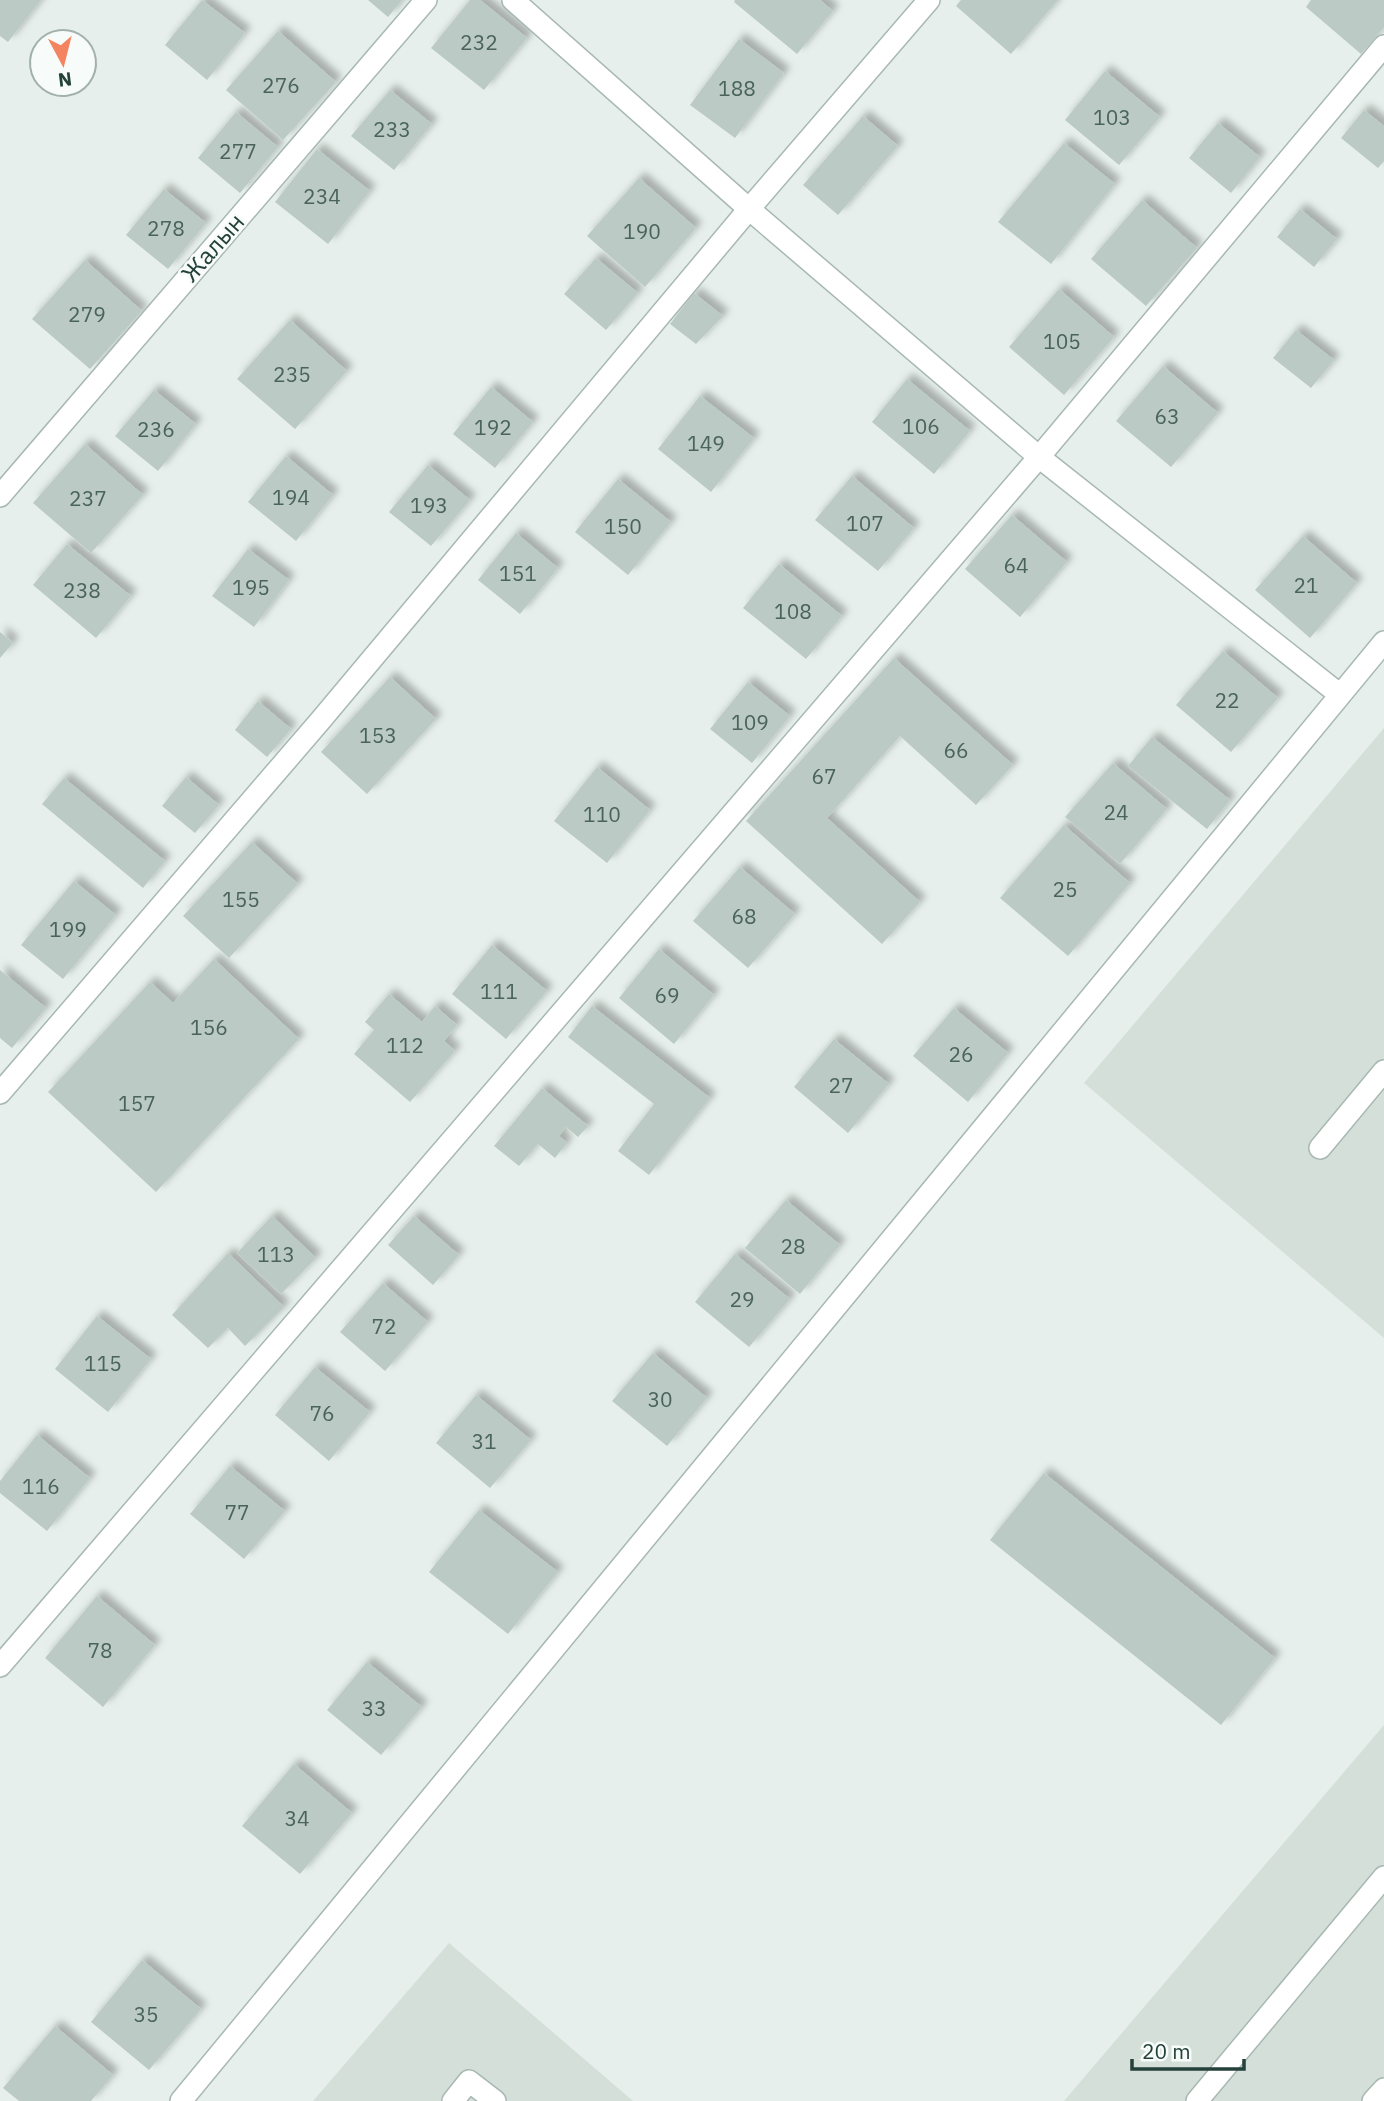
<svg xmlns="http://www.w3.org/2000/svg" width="1384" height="2101" font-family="'IBM Plex Sans',sans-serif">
<defs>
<filter id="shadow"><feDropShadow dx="6" dy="-6" stdDeviation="3.5" flood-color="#0004"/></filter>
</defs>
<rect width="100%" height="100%" fill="#e6efeb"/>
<path fill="#d4dfda" d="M1384 728V1338L1084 1083Z
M1384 1725V2101H1064Z
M449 1943 633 2101H313Z"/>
<path fill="#bbcac4" filter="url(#shadow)" d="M0 0H41L8 42 0 36Z
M202 0 245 33 207 80 165 45Z
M368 0H402L388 17Z
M470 0H480L527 38 484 90 431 48Z
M735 0H820L833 11 797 54 734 2Z
M961 0H1058L1011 54 956 6Z
M1311 0H1384V27L1361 54 1306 7Z
M278 31 336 82 283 140 226 90Z
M739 39 784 73 735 138 690 105Z
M1105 71 1160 117 1119 165 1065 120Z
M390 90 432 124 394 170 351 136Z
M1364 110 1384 126V161L1378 168 1341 138Z
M236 112 278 147 240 193 198 158Z
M863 116 898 146 838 215 803 185Z
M1218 123 1260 157 1231 193 1189 158Z
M1064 143 1115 184 1051 264 998 222Z
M317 149 370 191 328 244 275 202Z
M639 178 696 228 645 287 587 236Z
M164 189 206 223 168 269 126 235Z
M1142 200 1197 248 1146 306 1091 259Z
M1300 209 1337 239 1314 267 1277 237Z
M596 258 638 293 606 330 564 294Z
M85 260 142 311 90 369 32 319Z
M1059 289 1114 337 1064 395 1009 347Z
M694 293 723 316 696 344 670 324Z
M290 320 347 371 295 429 237 379Z
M1296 330 1334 360 1311 388 1273 358Z
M1163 366 1218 413 1171 467 1116 421Z
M907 379 970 431 934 474 872 422Z
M491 387 533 422 495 468 453 434Z
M154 390 196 424 158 471 115 436Z
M700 396 754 438 711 492 658 449Z
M85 444 143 495 91 553 33 503Z
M286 456 333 495 296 541 248 502Z
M428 465 470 500 431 546 389 512Z
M852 476 914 528 878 571 815 520Z
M618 479 671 522 628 575 575 532Z
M1012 515 1067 562 1020 617 965 569Z
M516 533 558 568 520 614 478 580Z
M1303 536 1357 583 1310 638 1255 590Z
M67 544 131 596 96 638 33 585Z
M248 549 289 580 254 627 212 596Z
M779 564 842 616 806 659 743 608Z
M0 632 13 643 0 658Z
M1223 651 1278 698 1231 752 1176 705Z
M894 658 1013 765 976 805 900 736 827 818 920 902 882 944 746 821Z
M390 677 436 719 367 794 321 752Z
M748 682 790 716 752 763 710 729Z
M258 701 291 729 267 757 235 730Z
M1152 737 1230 800 1207 829 1128 766Z
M1113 763 1167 809 1120 864 1065 817Z
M597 767 650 810 607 863 554 821Z
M186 777 219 805 195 833 162 806Z
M64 778 165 861 143 888 42 804Z
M1064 825 1130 883 1068 956 1000 898Z
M252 842 298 884 229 958 183 916Z
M740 867 795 914 748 968 693 921Z
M74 881 116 915 63 979 21 945Z
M492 945 547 991 506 1039 452 994Z
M659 949 714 995 674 1044 619 998Z
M214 959 299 1039 156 1192 48 1092 150 982 173 1003Z
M0 970 46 1008 12 1048 0 1038Z
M389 994 422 1022 435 1006 457 1025 444 1041 455 1051 410 1102 354 1054 374 1030 365 1022Z
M592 1006 710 1098 649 1175 618 1151 654 1104 568 1037Z
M954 1008 1008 1053 968 1102 913 1056Z
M834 1039 889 1084 848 1133 794 1087Z
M542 1088 588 1126 578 1137 566 1127 559 1136 567 1143 555 1158 538 1144 519 1166 494 1146Z
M786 1200 840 1245 800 1294 745 1248Z
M272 1216 316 1258 281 1294 237 1253Z
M414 1216 459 1255 433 1285 388 1245Z
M228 1253 284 1307 245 1346 228 1328 208 1348 172 1315Z
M735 1254 790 1299 749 1347 695 1302Z
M383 1283 428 1322 385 1371 340 1332Z
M97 1316 151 1359 108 1412 55 1369Z
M653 1353 707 1398 667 1446 612 1401Z
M315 1367 370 1412 329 1461 275 1415Z
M476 1395 531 1440 490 1488 436 1443Z
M37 1435 90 1478 47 1531 0 1493V1481Z
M230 1466 285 1511 244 1559 190 1514Z
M1044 1473 1275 1658 1221 1725 990 1540Z
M479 1510 558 1572 508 1634 429 1572Z
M97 1596 155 1645 103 1707 45 1658Z
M367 1662 422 1707 381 1755 327 1710Z
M294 1764 352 1813 300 1874 242 1826Z
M142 1960 201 2009 149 2070 91 2022Z
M55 2026 113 2075 91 2101H19L3 2088Z"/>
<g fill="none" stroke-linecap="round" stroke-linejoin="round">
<defs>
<path id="service" d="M1320 1148 1384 1071
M453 2101 469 2081 495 2101
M1197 2101 1384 1877
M1373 2101 1384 2089"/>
<path id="minor" d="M513 0 749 209 1039 457 1339 694
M0 496 426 0
M0 1093 320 721 749 209 929 0
M0 1666 1039 457 1384 46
M181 2101 1384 642"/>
</defs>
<use href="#service" stroke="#a8b8b2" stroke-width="24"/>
<use href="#minor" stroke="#a8b8b2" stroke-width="24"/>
<use href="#service" stroke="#fff" stroke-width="21"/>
<use href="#minor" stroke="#fff" stroke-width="21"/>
</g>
<g text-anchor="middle" stroke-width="5" stroke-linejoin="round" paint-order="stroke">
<g font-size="21" fill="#4a645c">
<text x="479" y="50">232</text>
<text x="281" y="93">276</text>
<text x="737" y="96">188</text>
<text x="1112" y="125">103</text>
<text x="392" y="137">233</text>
<text x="238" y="159">277</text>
<text x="322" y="204">234</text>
<text x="166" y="236">278</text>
<text x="642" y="239">190</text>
<text x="87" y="322">279</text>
<text x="1062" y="349">105</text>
<text x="292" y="382">235</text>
<text x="1167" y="424">63</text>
<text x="921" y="434">106</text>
<text x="493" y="435">192</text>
<text x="156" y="437">236</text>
<text x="706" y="451">149</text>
<text x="291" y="505">194</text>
<text x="88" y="506">237</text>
<text x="429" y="513">193</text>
<text x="865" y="531">107</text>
<text x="623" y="534">150</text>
<text x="1016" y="573">64</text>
<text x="518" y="581">151</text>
<text x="1306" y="593">21</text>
<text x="251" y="595">195</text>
<text x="82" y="598">238</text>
<text x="793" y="619">108</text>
<text x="1227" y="708">22</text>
<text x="750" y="730">109</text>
<text x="378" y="743">153</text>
<text x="956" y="758">66</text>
<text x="824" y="784">67</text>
<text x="1116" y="820">24</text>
<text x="602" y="822">110</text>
<text x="1065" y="897">25</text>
<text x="241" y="907">155</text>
<text x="744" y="924">68</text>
<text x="68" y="937">199</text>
<text x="499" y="999">111</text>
<text x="667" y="1003">69</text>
<text x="209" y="1035">156</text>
<text x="405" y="1053">112</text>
<text x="961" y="1062">26</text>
<text x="841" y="1093">27</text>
<text x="137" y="1111">157</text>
<text x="793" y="1254">28</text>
<text x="276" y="1262">113</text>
<text x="742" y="1307">29</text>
<text x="384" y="1334">72</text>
<text x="103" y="1371">115</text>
<text x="660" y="1407">30</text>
<text x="322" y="1421">76</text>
<text x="484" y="1449">31</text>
<text x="41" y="1494">116</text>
<text x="237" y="1520">77</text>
<text x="100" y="1658">78</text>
<text x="374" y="1716">33</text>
<text x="297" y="1826">34</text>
<text x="146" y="2022">35</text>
</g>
<g font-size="24" fill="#24423a" stroke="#f7fbf9">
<text transform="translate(213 248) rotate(-49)" y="8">Жалын</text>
</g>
</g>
<g transform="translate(63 63) rotate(173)"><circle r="33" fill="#f7fbf9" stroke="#a3b1ad" stroke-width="2"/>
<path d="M0-5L12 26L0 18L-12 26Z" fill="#f4845f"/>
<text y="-10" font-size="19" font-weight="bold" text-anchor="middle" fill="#24423a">N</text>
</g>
<path d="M1132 2059v10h112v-10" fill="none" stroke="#24423a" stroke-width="3.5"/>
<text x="1142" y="2059" font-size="21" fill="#24423a" stroke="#f7fbf9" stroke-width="5" paint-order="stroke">20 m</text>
</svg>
